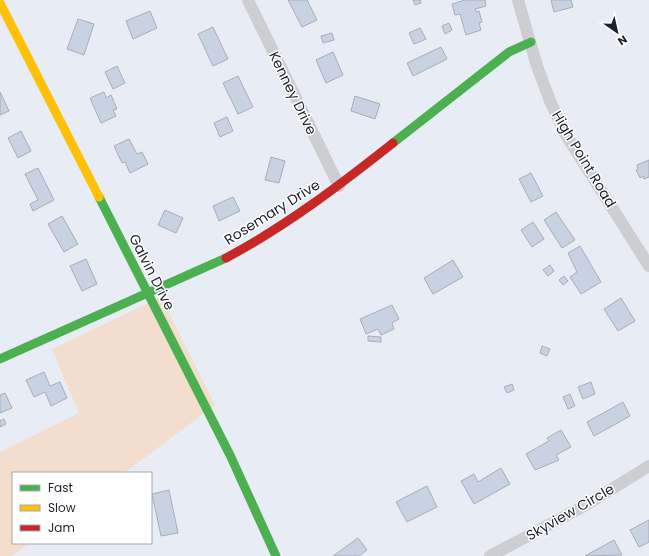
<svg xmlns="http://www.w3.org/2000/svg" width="649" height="556" font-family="Poppins,sans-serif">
<rect width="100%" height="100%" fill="#e7ecf5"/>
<path fill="#f2ddcf" d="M161 297 215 405 124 473H13V543H29L12 556H0V452L79 413 52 349Z"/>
<path fill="#c9d2e2" stroke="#a8adb6" d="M288 0H307L317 20 302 27Z
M413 0H420L421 3 415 5Z
M465 0H485L486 6 475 9 476 12 479 11 482 22 479 23 481 30 466 35 460 14 455 15 452 4Z
M551 0H571L573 7 554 12Z
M150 11 157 28 133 39 126 21Z
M78 19 94 24 84 55 67 49Z
M449 23 452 30 445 34 442 26Z
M213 27 228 59 213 66 198 34Z
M420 28 426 39 414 44 409 33Z
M332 33 334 40 323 43 321 36Z
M441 47 447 59 413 76 407 63Z
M333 52 343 75 326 83 316 60Z
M117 66 125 83 113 89 105 72Z
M238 76 253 107 238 114 223 83Z
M0 92 9 111 0 115Z
M104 92 106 98 111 95 117 109 113 110 116 116 101 123 90 98Z
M355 96 380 104 375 119 351 111Z
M227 117 233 131 220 137 214 123Z
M21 131 31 151 18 158 8 138Z
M129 139 137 154 142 152 148 164 130 173 125 162 122 163 114 146Z
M271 157 285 161 279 183 265 180Z
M649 160V177L644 179 643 176 640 178 636 170 638 169 637 165Z
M38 168 54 200 33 211 30 204 38 200 25 174Z
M531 173 543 196 531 202 519 179Z
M233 197 240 211 219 221 213 206Z
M165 210 183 218 176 233 158 225Z
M556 212 575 240 562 248 544 220Z
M62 216 78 244 64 252 48 224Z
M533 222 544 239 532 247 521 230Z
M580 246 601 282 581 294 570 277 577 272 568 253Z
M86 259 97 284 82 291 70 266Z
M453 260 463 277 433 294 424 278Z
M550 265 554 271 548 276 543 270Z
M564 276 568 281 563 285 559 280Z
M621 298 635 321 618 331 604 309Z
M392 305 399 319 392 323 394 329 381 335 378 329 366 334 360 319Z
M368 336 381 337V342L368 341Z
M542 346 550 349 547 356 540 353Z
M44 372 50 386 60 382 67 398 51 406 45 392 34 397 26 380Z
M591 382 595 394 583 399 578 387Z
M512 384 514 390 507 393 504 387Z
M5 393 12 408 0 413V395Z
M570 394 575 406 568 409 563 397Z
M623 402 630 416 594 436 587 422Z
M4 419 6 424 0 427V421Z
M561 430 571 447 556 455 559 460 535 470 526 454 549 441 547 438Z
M501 468 510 484 474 504 461 481 474 474 478 482Z
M427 486 437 507 407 522 396 502Z
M169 490 178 533 161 536 152 494Z
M649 520V542L639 547 630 530Z
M358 538 367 550 359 556H333Z
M614 540 622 555 585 556Z"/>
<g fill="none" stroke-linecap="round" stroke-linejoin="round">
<path stroke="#ccced1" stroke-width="12" d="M248 0 339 186
M518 0 537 66 550 101 566 135 649 266
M490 556 586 505 649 466"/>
<path stroke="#4caf50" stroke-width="9" d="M393 143 509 52 531 42
M99 197 230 455 276 556
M0 359 226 258"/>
<path stroke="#ffc107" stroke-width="9" d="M0 3 99 197"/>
<path stroke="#c62828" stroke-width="9" d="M226 258C286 226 340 185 393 143"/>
</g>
<g text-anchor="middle" stroke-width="3" stroke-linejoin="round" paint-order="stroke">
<g font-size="14" fill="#1c222b" stroke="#fff">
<text transform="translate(293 93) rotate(64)" y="5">Kenney Drive</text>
<text transform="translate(584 159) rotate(59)" y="5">High Point Road</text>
<text transform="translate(272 212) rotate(-32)" y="5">Rosemary Drive</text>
<text transform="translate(152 272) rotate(63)" y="5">Galvin Drive</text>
<text transform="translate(570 512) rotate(-30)" y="5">Skyview Circle</text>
</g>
</g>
<rect x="12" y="472" width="140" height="72" fill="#ffffff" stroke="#a4a7aa"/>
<rect x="20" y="485" width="20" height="6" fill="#4caf50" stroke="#a4a7aa"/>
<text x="48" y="492" font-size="12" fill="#1c222b">Fast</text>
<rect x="20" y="505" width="20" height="6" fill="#ffc107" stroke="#a4a7aa"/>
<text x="48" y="512" font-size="12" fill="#1c222b">Slow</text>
<rect x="20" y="525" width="20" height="6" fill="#c62828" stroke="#a4a7aa"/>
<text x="48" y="532" font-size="12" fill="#1c222b">Jam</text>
<g transform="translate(617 32) rotate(146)" stroke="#ffffff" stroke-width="3" paint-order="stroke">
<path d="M0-3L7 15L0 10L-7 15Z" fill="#1c222b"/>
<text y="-6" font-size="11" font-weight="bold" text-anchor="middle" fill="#1c222b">N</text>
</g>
</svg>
